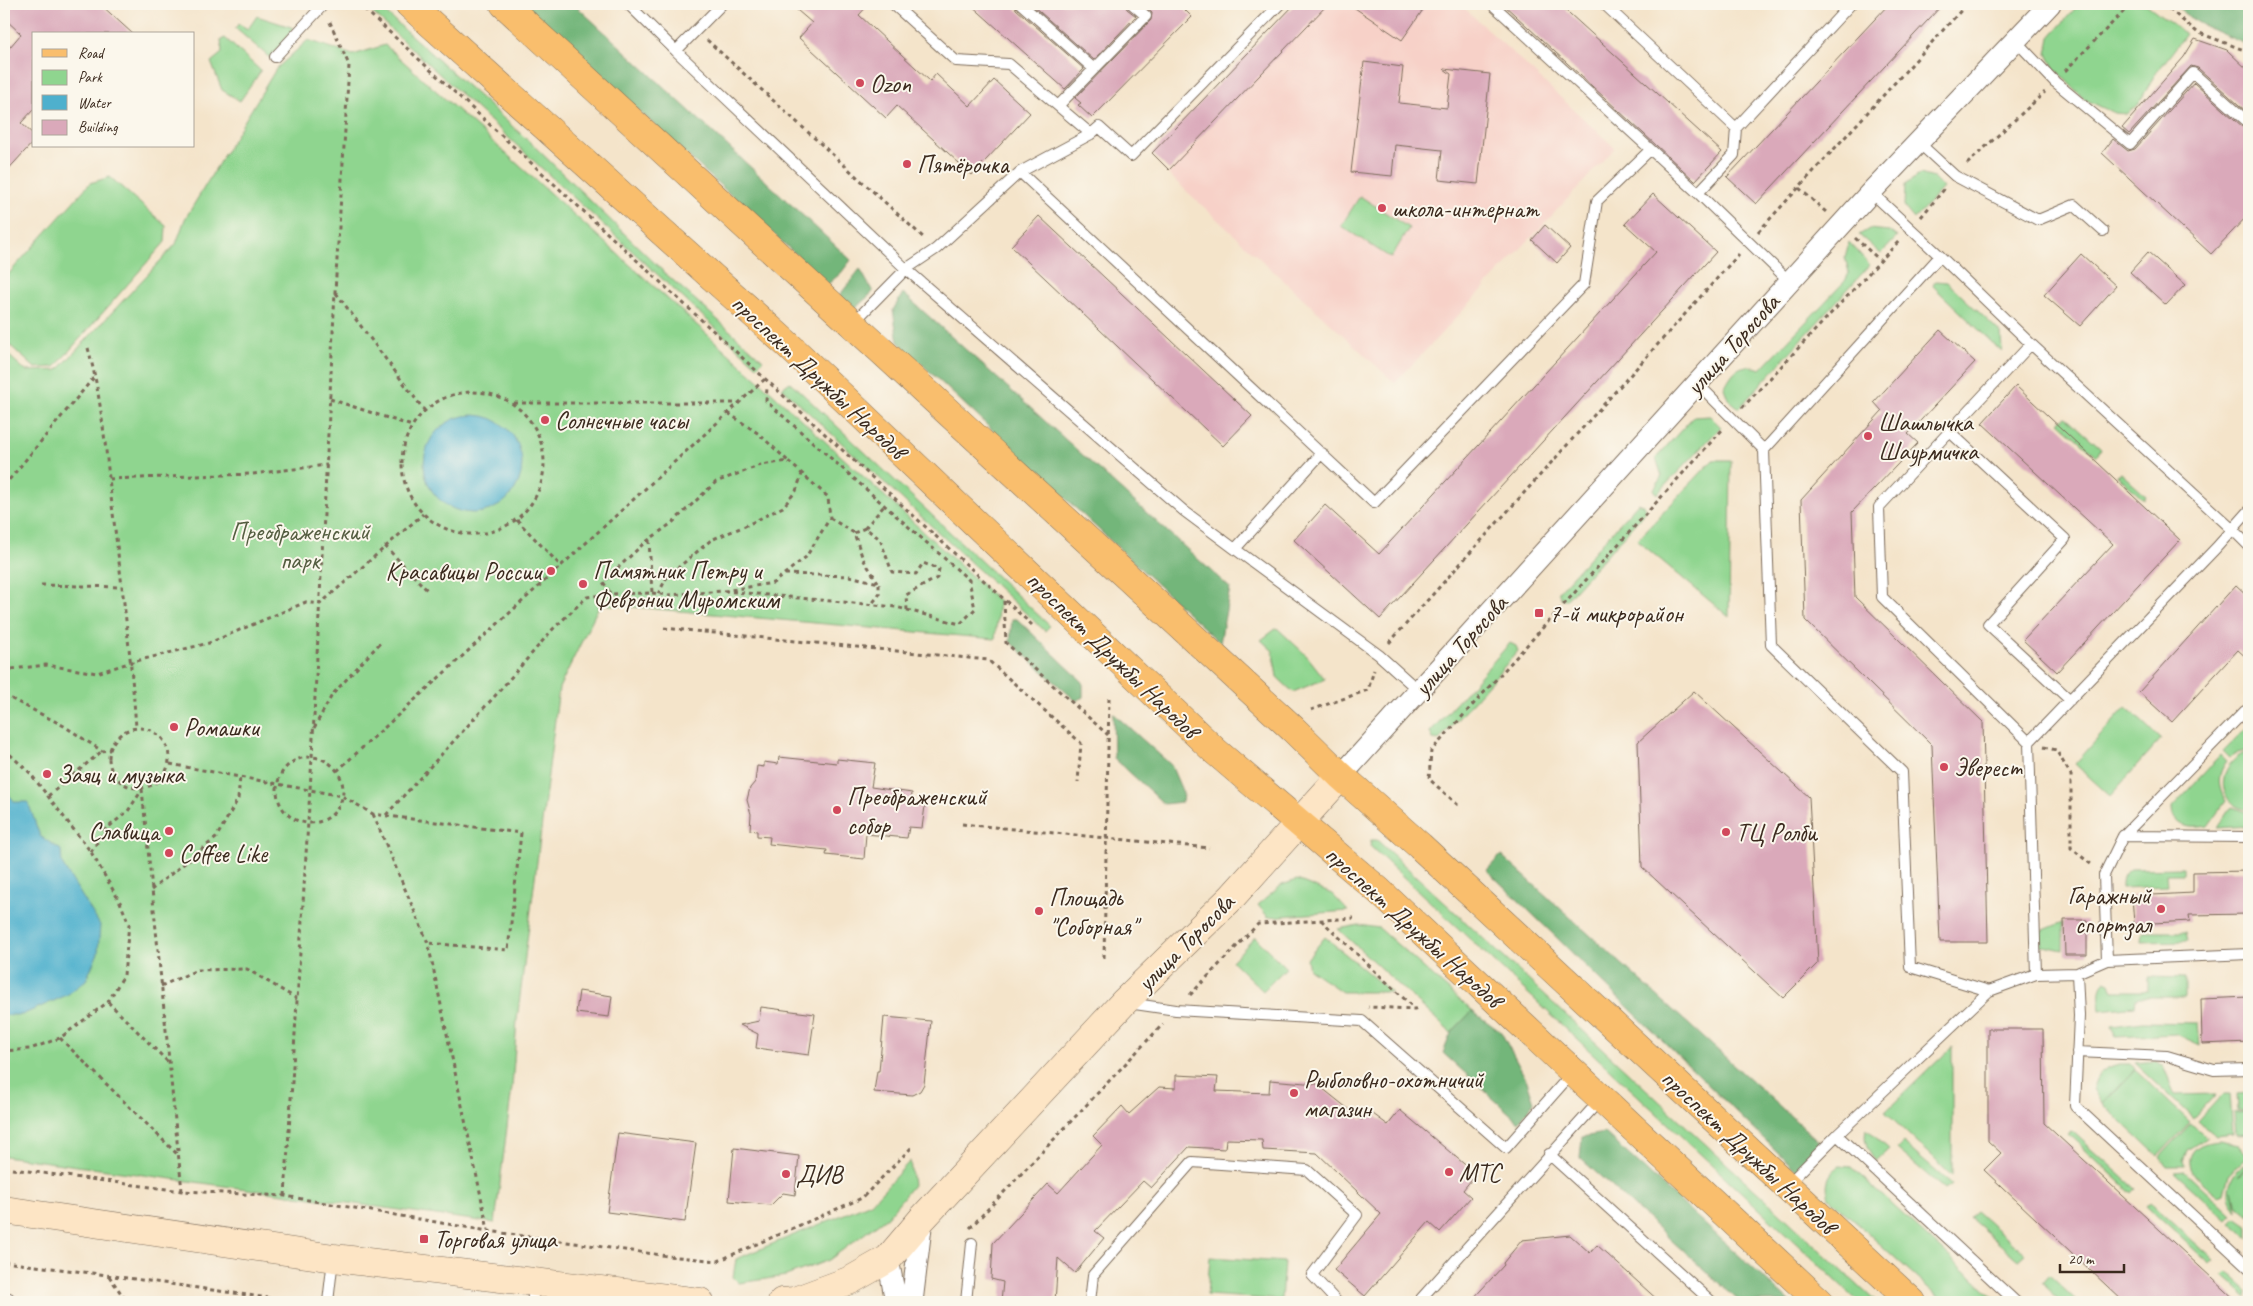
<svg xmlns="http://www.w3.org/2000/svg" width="2253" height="1306" font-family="Caveat,sans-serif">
<rect width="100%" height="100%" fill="#fbf7ec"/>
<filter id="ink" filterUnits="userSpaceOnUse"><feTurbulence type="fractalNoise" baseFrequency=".02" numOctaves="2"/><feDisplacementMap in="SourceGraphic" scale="10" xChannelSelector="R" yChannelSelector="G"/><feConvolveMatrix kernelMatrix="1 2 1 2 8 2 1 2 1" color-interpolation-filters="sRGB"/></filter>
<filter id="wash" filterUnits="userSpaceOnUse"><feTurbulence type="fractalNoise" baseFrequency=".0096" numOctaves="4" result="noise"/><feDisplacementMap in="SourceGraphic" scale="20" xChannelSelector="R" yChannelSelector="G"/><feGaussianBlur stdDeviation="1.12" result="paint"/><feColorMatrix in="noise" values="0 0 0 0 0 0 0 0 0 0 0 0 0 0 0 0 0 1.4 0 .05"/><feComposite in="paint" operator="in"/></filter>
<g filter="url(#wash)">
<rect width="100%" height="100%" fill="#f4e4ca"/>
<path fill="#f7d1c8" d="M1323 4H1460L1615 148 1395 383 1168 174Z"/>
<path fill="#8fd58f" stroke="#658056" d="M363 4H376L532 144 666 274 763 360 757 366Z
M2079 4H2146L2186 34 2154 76 2138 105 2126 114 2114 113 2084 99 2054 68 2047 54 2050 37Z
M257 16 294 28 270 58 235 28 239 24 248 29Z
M225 38 261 71 240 101 222 90 211 62 222 53 221 40Z
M308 40 353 55 385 45 767 388 999 601 995 639 600 604 559 688 517 1020 512 1087 495 1223 4 1156V351L26 371 58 370 176 244 185 219 276 69Z
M1920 174 1934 178 1943 188 1914 219 1904 207 1905 185Z
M110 177 166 226 165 242 55 367 35 368 4 340V279L90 183Z
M1360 196 1409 228 1391 258 1341 226Z
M1869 229 1889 231 1897 237 1881 254 1859 235Z
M1849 242 1870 265 1739 408 1728 399 1724 388C1734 369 1740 362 1761 369L1845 281 1849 273 1845 257Z
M1935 281 1947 282 2001 333 2002 352 1933 286Z
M790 382 1050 626 1045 631 782 388Z
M1710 416 1721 427 1657 494 1654 489 1662 476 1656 458 1693 417Z
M2066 417 2101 448 2097 456 2059 422Z
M1713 460H1731L1729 617 1637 540Z
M2121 473 2146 496 2144 500 2117 475Z
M1638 503 1644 505 1646 511 1566 600 1561 598 1558 592Z
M1277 628 1307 656 1325 679 1293 692 1277 677 1273 651 1261 640Z
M1510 643 1516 646 1518 651 1439 740 1433 739 1430 732Z
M2126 707 2161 739 2110 796 2075 764Z
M2245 729H2249V750L2234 754 2230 758 2223 751Z
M2245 753H2249V810C2215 806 2216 765 2245 753Z
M2221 755 2227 761C2217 774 2217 787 2226 801L2208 826C2191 829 2172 828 2172 807Z
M2231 807 2249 813V826L2217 828Z
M1371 840H1377L1876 1302H1859L1370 846Z
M2183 868V874H2166L2167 886 2122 888C2122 879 2122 874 2131 869Z
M1297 880 1332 894 1348 911 1268 917 1258 905 1282 885Z
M2063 922V950L2039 945V932Z
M1359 925 1379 928 1472 1011 1451 1033 1338 929Z
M2142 932H2186L2188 941 2141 942Z
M1255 937 1286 968 1263 991 1232 961Z
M1325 937 1391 992H1342L1309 969 1307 959Z
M2148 977 2185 978V997H2139L2136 999 2135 1006 2101 1010C2100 999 2097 988 2105 981L2110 983 2113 991H2148Z
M2143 1022 2198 1023 2200 1045 2176 1034 2116 1037 2111 1026Z
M1952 1047V1176L1885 1112Z
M2155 1061 2163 1066 2175 1095 2216 1094 2194 1118 2135 1063Z
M2120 1064H2131L2135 1069 2102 1104 2093 1089C2096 1073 2105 1067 2120 1064Z
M2135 1070 2190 1122 2158 1156 2103 1104Z
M2249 1093V1110H2238L2237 1094Z
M2223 1094H2230L2233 1134 2215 1136 2198 1121Z
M2249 1111V1134L2236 1135 2234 1112Z
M2191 1123 2206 1138 2187 1150 2183 1161 2185 1166H2166L2160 1157Z
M1866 1129 1889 1149 1876 1161C1868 1150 1863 1142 1866 1129Z
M2072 1131 2136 1189 2132 1193 2068 1134Z
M2219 1141 2239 1145 2248 1156 2229 1174 2224 1194 2219 1196C2208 1186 2182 1170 2192 1153 2197 1144 2209 1142 2219 1141Z
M1903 1143 1952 1185 1945 1190 1897 1149Z
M910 1161 913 1185 887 1217 829 1260 786 1276 739 1283 733 1277 736 1259 871 1203Z
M2249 1163 2238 1176 2249 1166V1216L2236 1205 2232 1190 2236 1211C2222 1194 2230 1170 2249 1163Z
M1840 1166 1851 1167 1999 1302H1944L1829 1198C1825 1184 1827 1174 1840 1166Z
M2185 1171 2232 1215 2227 1220 2174 1172Z
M2150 1202 2214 1260 2210 1264 2146 1206Z
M1976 1211 2025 1254 2018 1260 1969 1217Z
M2236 1218 2249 1227V1239L2231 1223Z
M1210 1257 1284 1262 1281 1300 1207 1295Z
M2227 1272 2249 1292 2248 1298 2223 1276Z
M2049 1275 2078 1302H2062L2042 1283Z"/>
<path fill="#73b67a" stroke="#57704c" d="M522 4H574L851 260 841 273 828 284Z
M2177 4H2237L2249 15V46C2234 38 2181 20 2177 4Z
M860 269 873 292 850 313 836 300Z
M903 293 1230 588 1220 643 898 342 893 310Z
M1012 619H1017L1083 682V697L1076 701 1010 642Z
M1113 713 1171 765 1183 793 1182 802 1164 804 1114 758Z
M1501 855 1825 1147 1799 1173 1487 870Z
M1472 1011 1501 1032 1527 1081 1534 1102 1519 1122 1443 1053 1451 1033Z
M1605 1133 1790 1302H1740L1580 1158 1582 1137Z"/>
<path fill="#4eb0cd" stroke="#446d76" d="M424 464a49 49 0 1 1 98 0a49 49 0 1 1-98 0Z
M4 789 15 802H28L40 836 61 850 62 864 100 925 98 953 86 980 67 995 22 1015H4Z"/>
<g id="blocks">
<path fill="#daa9ba" d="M4 4H100L133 34H34V109L21 123 34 135V141L4 174V54L21 34 4 18Z
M790 4H869L859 15 930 81 936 74 970 106 994 80 1030 113 972 175 897 106 886 118 799 38 812 23Z
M970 4H1014L1016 9 1084 69 1065 89Z
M1031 4H1125L1127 9 1136 16 1094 60Z
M1142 4H1179L1192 17 1092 118 1078 105 1081 103 1075 98 1151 20 1152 13Z
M1295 4H1328L1169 170 1152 153Z
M1349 4H1427L1402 40Z
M1503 4H1559L1722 152 1695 181Z
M1889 4H1943L1756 204 1727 177Z
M2195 39 2227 50 2249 71V114L2198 68 2191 66 2129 134 2122 128 2184 57Z
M1364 62 1403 67 1399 103 1447 108 1451 74 1444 69 1490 74 1478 184 1439 180 1442 150 1395 145 1392 176 1351 172Z
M2194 83 2244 128 2249 130V214L2211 254 2102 153 2113 139 2128 151 2135 149Z
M1653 194 1716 252 1380 619 1294 540 1325 505 1379 554 1656 252 1625 224Z
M1039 216 1252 416 1223 446 1011 246Z
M1545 225 1570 248 1557 263 1532 240Z
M2148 252 2185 285 2166 305 2130 272Z
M2081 254 2116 286 2080 326 2044 295Z
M1940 330 1975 362 1908 434 1918 443 1852 512 1855 597 1983 722 1988 942H1940L1932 745 1805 620 1801 500 1882 411 1874 402Z
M2016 386 2180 540 2057 672 2023 640 2113 544 1982 423Z
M2236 585 2249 597V660L2238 650 2172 722 2139 692Z
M1694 691 1809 797 1818 963 1783 998 1642 867 1638 742Z
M779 757 837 763V759L875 763 871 787 912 793 911 804 925 806 922 828 909 827 907 838 866 834 864 859 826 855 827 850 769 844 770 837 757 836V831L750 830 751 814 747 800 750 788 755 782 757 766 764 767V762L778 764Z
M2249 871V914L2189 915 2190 921 2134 924 2132 896 2193 893V872Z
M2064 920H2087V955H2065Z
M579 991 612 996 609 1017 576 1013Z
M2249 997V1042L2202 1044 2201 999Z
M761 1007 815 1014 809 1055 756 1048 758 1034 740 1025 759 1021Z
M884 1017 931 1021 924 1084 920 1091 912 1095 874 1092 877 1071H879Z
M1988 1029H2043L2044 1123 2238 1302H2124L1984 1170 2001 1153 1988 1141Z
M1176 1075 1218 1077 1216 1091 1269 1093 1270 1080 1317 1084 1362 1120 1369 1111 1388 1125 1400 1110 1476 1174 1463 1190 1471 1197 1440 1232 1429 1222 1365 1296 1334 1270 1381 1214 1317 1153 1263 1150 1262 1140 1226 1139 1225 1149 1189 1147 1151 1188 1143 1181 1095 1231 1104 1238 1075 1273 1058 1258 1055 1302H1001L1003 1282 991 1279 993 1243 1048 1184 1058 1193 1102 1145 1093 1136 1122 1106 1129 1114 1159 1087 1176 1088Z
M618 1133 696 1143 685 1222 607 1212Z
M734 1148 799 1156 795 1195 783 1193 771 1205 729 1201Z
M1570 1235 1590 1253 1597 1245 1660 1302H1470L1504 1265 1503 1263 1522 1240Z"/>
</g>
</g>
<g filter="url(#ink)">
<use href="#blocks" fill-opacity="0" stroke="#7c6b5a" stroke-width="1"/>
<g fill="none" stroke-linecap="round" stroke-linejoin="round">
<defs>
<path id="lane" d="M628 4 676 51
M722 4 676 51 906 269 1184 511 1235 549
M893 4 956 61 1009 64 1058 106
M1021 4 1094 69
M1492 4 1698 193 1789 281
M1604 4 1736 128 1851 4
M2016 41 2055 82 2130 144 2193 73 2249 123
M275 57 324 4
M1091 134 1058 106 1146 16 1132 4
M1918 142 1955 176 2038 220 2074 205 2103 231
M1020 172 1374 503 1584 284 1597 201 1650 150
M1871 192 1940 256
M1698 193 1734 155 1736 128
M853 323 906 269 936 249 1020 172 1091 134 1099 127 1131 156 1280 4
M1697 383 1764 450 1771 645 1902 772 1910 967 1989 991 1837 1135 1787 1185
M1949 431 2065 539 1988 624 2070 700
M1764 450 1940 256 2031 344
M1322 453 1235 549 1379 655 1419 691
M2249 511 2216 548 2029 742 1882 597 1879 507 2031 344 2233 530 2249 546
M2123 836 2249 837
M2107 960 2104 875 2123 836 2245 711H2249
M2077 973 2079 1016 2075 1106 2249 1268
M2036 974 2077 973 2107 960 2249 954
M1989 991 2036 974 2029 742
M1128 1003 1176 1010 1362 1021 1506 1148 1573 1072
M2077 1052 2167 1056 2214 1070 2249 1069
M1837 1135 2016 1302
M1549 1154 1712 1302
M4 1297 9 1298
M328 1302 333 1259
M532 1302 535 1284
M966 1302 972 1243
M1090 1302 1093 1275 1192 1162 1307 1170 1357 1215 1312 1275 1337 1302
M1418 1302 1601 1099"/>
<path id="street" d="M1341 776 1871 192 2050 4
M888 1259 896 1302
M912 1302 922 1219"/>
<path id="secondary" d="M4 1210 334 1258 700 1302
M782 1302 794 1301 851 1280 888 1259 922 1219 1124 1002 1231 898 1341 776"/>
<path id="primary" d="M409 4 788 345 1215 751 1379 891 1820 1302
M504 4 1293 729 1341 776 1420 846 1912 1302"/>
</defs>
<use href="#lane" stroke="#7c6b5a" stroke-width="12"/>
<use href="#street" stroke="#7c6b5a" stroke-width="23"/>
<use href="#secondary" stroke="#7c6b5a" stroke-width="29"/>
<use href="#primary" stroke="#7c6b5a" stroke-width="29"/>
<path stroke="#7c6b5a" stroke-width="3" stroke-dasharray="4 4" stroke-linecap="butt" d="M359 4 1032 625
M2163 4 2197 32 2249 52
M707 40 924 238
M2065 71 2131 4
M1967 164 2045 92
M1799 188 1826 212
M1921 217 1946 187
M1758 232 1967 4
M1855 238 1881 261
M336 293 424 410
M88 348C102 399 106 453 112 505 121 579 131 653 136 728
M402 463a71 71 0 1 1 142 0a71 71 0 1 1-142 0Z
M330 399 412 426
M514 403H740
M1742 408 1900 240
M109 479 252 474 327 465
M4 486 95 376
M830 518 854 533 863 559 878 582
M517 520 560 565
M865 528 884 506
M854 533 865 528 880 539 892 572 916 574 923 563 939 569 937 578 906 595 907 610
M649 540 652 593 611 594 603 582 643 544 672 523 716 482 761 465 788 461 759 434 728 413
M385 546 428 591
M785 574 849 576 879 583V595L871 605
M41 585 122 587
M724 591 896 607 960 624 975 609 969 580 766 401 767 388
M652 593 668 595 724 591 773 583 806 557 830 518 828 497 788 461
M658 594 667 577 711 540 745 526 783 507 796 491 802 474
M1004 601 1006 643 1108 735
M664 628 988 660 1081 743 1078 782
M1389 643 1739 254
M4 670 46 665 97 673 132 662 209 643 306 602 320 604 423 514
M4 695 64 726 102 751 110 750
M1311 710 1368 690 1374 670
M109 758a30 30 0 1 1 60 0a30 30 0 1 1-60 0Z
M314 728 332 695 380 643
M2044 747 2056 750 2071 775V848L2092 865
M4 749 30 773 91 852 120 902 129 924 124 975 108 1002 60 1038 30 1049 4 1051
M277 790a33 33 0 1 1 66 0a33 33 0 1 1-66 0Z
M170 764 342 796 373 814 521 833 508 950 428 943
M337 771 765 379
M142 789 182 1191
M48 796 102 751
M1458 805 1429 779 1431 751 1722 430
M373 814 428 943 488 1230
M386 815 494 697 553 629 587 597 611 594
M962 824 1209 848
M91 852 105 830 128 811 142 790
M151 890 216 838 238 799 240 777
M1321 920 1415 1009 1368 1007
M1104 958 1109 697
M161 986 197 970 247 969 297 999
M1190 995 1258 924 1354 918
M108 1002 169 1063
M60 1038 178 1155
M4 1168 182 1191 285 1196 488 1231 668 1256 718 1261 862 1198 912 1147
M285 1196 312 757 335 292 349 65 329 20
M970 1228 1163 1024
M4 1262 92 1273 297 1302
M109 1276 127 1302"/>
<use href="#lane" stroke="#fff" stroke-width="10"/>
<use href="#street" stroke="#fff" stroke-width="21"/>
<use href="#secondary" stroke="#fde5c5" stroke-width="28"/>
<use href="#primary" stroke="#f9be6d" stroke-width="28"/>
</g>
</g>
<g fill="#d1495b" stroke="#fbf7ec" stroke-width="2">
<circle cx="860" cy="83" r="5"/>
<circle cx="907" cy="164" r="5"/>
<circle cx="1382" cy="208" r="5"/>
<circle cx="545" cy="420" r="5"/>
<circle cx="1868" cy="436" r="5"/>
<circle cx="551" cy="571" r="5"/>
<circle cx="583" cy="584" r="5"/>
<rect x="1534" y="608" width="10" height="10" rx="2.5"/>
<circle cx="174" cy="727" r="5"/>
<circle cx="1944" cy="767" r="5"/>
<circle cx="47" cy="774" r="5"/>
<circle cx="837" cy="810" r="5"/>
<circle cx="169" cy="831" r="5"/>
<circle cx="1726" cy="832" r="5"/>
<circle cx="169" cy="853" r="5"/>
<circle cx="2161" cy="909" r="5"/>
<circle cx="1039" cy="911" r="5"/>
<circle cx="1294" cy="1093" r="5"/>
<circle cx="1449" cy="1172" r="5"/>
<circle cx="786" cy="1174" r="5"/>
<rect x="419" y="1234" width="10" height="10" rx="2.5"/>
</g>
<g text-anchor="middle" stroke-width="4" stroke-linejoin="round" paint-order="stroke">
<g font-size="25" fill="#3b2a1e" stroke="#fbf7ec" text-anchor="start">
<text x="870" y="92">Ozon</text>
<text x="917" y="173">Пятёрочка</text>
<text x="1392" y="217">школа-интернат</text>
<text x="555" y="429">Солнечные часы</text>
<text x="1878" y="431">Шашлычка<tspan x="1878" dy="29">Шаурмичка</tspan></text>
<text x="593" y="579">Памятник Петру и<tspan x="593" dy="29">Февронии Муромским</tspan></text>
<text x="541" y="580" text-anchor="end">Красавицы России</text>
<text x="1549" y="622">7-й микрорайон</text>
<text x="184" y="736">Ромашки</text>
<text x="1954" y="776">Эверест</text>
<text x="57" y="783">Заяц и музыка</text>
<text x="847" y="805">Преображенский<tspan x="847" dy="29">собор</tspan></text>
<text x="159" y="840" text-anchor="end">Славица</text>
<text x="1736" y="841">ТЦ Ролби</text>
<text x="179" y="862">Coffee Like</text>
<text x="2151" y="904" text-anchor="end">Гаражный<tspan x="2151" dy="29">спортзал</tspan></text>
<text x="1049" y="906">Площадь<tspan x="1049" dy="29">"Соборная"</tspan></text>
<text x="1304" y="1088">Рыболовно-охотничий<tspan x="1304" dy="29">магазин</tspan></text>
<text x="1459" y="1181">МТС</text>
<text x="796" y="1183">ДИВ</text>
<text x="434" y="1248">Торговая улица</text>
</g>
<g font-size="25" fill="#3b2a1e" stroke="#fbf7ec">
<text transform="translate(1732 344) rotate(-48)" y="9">улица Торосова</text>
<text transform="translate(819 376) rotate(43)" y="9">проспект Дружбы Народов</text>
<text transform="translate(1460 645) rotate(-48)" y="9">улица Торосова</text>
<text transform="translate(1113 654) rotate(44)" y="9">проспект Дружбы Народов</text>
<text transform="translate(1414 926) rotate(42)" y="9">проспект Дружбы Народов</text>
<text transform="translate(1185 942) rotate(-45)" y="9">улица Торосова</text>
<text transform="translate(1749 1151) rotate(43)" y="9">проспект Дружбы Народов</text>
</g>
<g font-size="25" fill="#545d40" stroke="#fbf7ec">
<text x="300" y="540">Преображенский<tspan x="300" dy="29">парк</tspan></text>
</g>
</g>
<rect width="2253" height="1306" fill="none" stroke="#fbf7ec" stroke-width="20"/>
<rect x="32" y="32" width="162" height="115" fill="#fbf7ec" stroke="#aea59a"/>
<rect x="42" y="49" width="25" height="8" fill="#f9be6d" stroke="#aea59a"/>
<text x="78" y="58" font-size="15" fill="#3b2a1e">Road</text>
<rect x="42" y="70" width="25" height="15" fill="#8fd58f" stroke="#aea59a"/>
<text x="78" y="82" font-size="15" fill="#3b2a1e">Park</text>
<rect x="42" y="95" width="25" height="15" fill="#4eb0cd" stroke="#aea59a"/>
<text x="78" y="108" font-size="15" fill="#3b2a1e">Water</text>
<rect x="42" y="120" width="25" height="15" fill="#daa9ba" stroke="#aea59a"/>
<text x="78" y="132" font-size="15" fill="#3b2a1e">Building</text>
<path d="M2060 1264v8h64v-8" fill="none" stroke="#3b2a1e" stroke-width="2.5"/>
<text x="2068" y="1264" font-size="15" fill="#3b2a1e" stroke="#fbf7ec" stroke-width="4" paint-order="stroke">20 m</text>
</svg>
